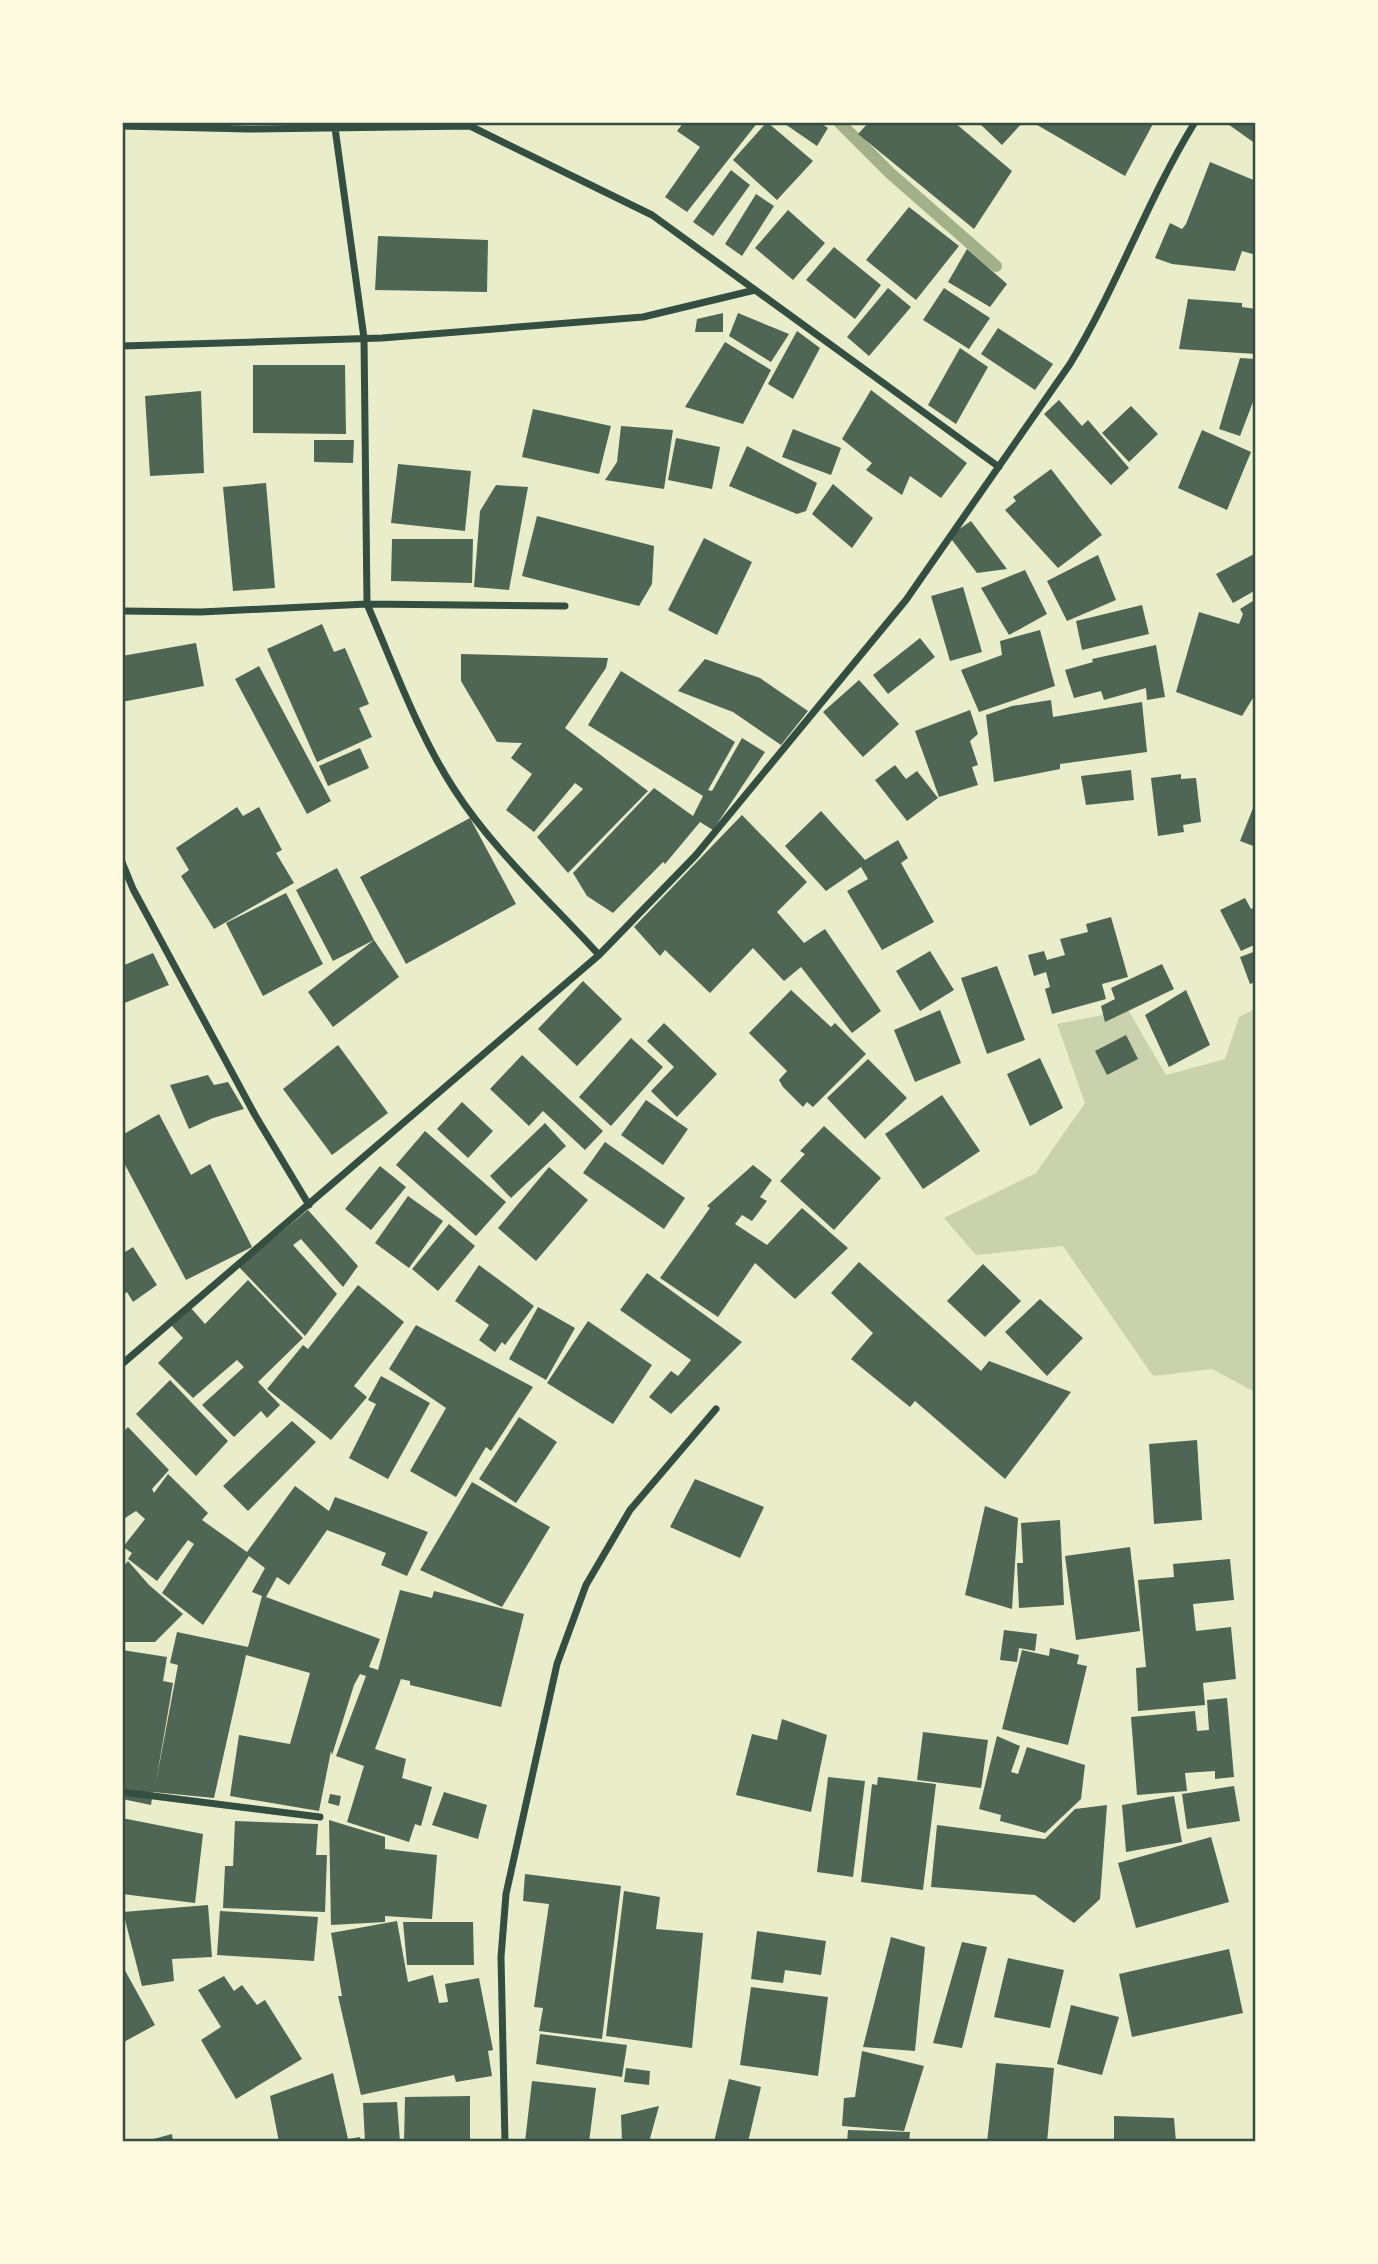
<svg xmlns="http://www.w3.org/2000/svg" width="1378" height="2264" font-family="'Alegreya Sans',sans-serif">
<rect width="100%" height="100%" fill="#e9edc9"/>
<path fill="#cad2ad" d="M1255 1009V1392L1212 1369 1153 1376 1063 1246 976 1255 944 1218 1036 1173 1085 1103 1057 1024 1128 1010 1166 1075 1225 1059 1239 1017Z"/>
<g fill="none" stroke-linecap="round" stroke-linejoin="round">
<path stroke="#a3b18a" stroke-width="12" d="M839 122 890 173 996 266"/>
</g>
<path fill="#4f6655" d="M684 122H758L687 212 665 197 700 147 677 131Z
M767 122 813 161 777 200 733 160Z
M782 122H819L828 128 817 146Z
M869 122H954L1012 171 974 229 858 134Z
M978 122H1023L1002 145Z
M1032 122H1154L1125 176Z
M1225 122H1256V144Z
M1210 162 1256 181V255L1242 251 1235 271 1172 264 1155 258 1170 223 1182 229 1186 224Z
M731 170 750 185 713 236 693 222Z
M756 194 774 206 742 256 725 244Z
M909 207 959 246 916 300 866 260Z
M788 210 825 243 793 280 755 248Z
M378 236 488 240 487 292 375 290Z
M834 247 881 285 855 319 806 280Z
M967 249 1007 284 990 307 948 282Z
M888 288 911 307 869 356 847 337Z
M944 288 990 318 969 349 923 320Z
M1188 299 1242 303V307L1256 309V354L1179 349Z
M723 313V332H695L697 319Z
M738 313 789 334 771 362 729 336Z
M998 328 1053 364 1035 390 981 354Z
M797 331 820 348 793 399 768 384Z
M725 342 771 370 743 424 685 407Z
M960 348 988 367 956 424 928 405Z
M1240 358 1256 359V394L1240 436 1219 429Z
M253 365H345L346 434 253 433Z
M871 390 967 463 941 498 910 476 902 495 866 470 872 463 842 439Z
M201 391 204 473 150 476 145 396Z
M1059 400 1082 426 1088 420 1129 468 1111 485 1044 414Z
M1131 406 1158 434 1129 462 1102 433Z
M533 409 611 426 599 474 522 457Z
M621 426 673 430 664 489 605 480 617 462Z
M793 429 841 448 831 475 782 457Z
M1202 430 1251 452 1227 510 1178 488Z
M676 438 720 447 712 489 668 480Z
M314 440H354L353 463 314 462Z
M747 446 817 483 806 511 797 514 729 486Z
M398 464 471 471 465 531 391 523Z
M1051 469 1102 535 1058 568 1005 510 1016 501 1013 497Z
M266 483 275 588 233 591 223 487Z
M833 484 873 518 852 548 812 514Z
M496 485 528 487 509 590 474 587 480 511Z
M537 516 654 546 652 584 639 606 522 576Z
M971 521 1007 569 977 573 949 536Z
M704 538 752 562 717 635 668 610Z
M392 539H473L472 583 391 581Z
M1256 553V590L1233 603 1216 574Z
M1098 555 1116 600 1067 621 1047 581Z
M1025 570 1047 614 1009 635 981 588Z
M963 587 982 652 950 661 931 596Z
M1256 599V693L1242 716 1176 692 1199 612 1239 624 1243 614 1240 609Z
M1142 605 1149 634 1082 650 1076 621Z
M322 624 334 652 345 648 369 704 359 708 372 737 317 762 267 649Z
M1040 630 1055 686 979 712 961 670 1002 655 1000 641Z
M920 638 935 657 888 694 873 675Z
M196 643 204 686 122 702V656Z
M1156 645 1165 697 1147 700 1146 688 1104 700 1101 691 1074 698 1065 670 1093 662 1092 659Z
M461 654 608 658 606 668 565 728 648 791 568 873 537 837 583 789 575 783 534 832 506 810 532 774 511 758 522 743 497 742 461 681Z
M705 659 760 678 808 711 781 745 733 712 678 691Z
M259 666 331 801 307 814 235 679Z
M621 671 735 742 708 790 712 791 742 738 765 752 713 830 700 822 665 864 663 862 613 913 587 896 573 873 654 788 693 816 703 796 588 725Z
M859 680 899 724 863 757 823 712Z
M1051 700 1053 717 1142 702 1147 752 1060 764V769L994 782 986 715 1012 706Z
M970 710 978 734 970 741 978 765 972 767 978 785 939 797 915 731Z
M360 748 369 768 328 786 319 766Z
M895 765 906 779 917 771 938 798 907 821 875 780Z
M1131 770 1134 800 1086 805 1081 776Z
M1181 774V779L1196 778 1201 822 1183 825 1184 832 1158 836 1151 778Z
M1255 803H1256V847L1240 841Z
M237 807 243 816 259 807 282 850 276 853 294 883 214 929 181 876 189 870 176 848Z
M821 811 865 860 898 840 908 858 901 863 934 922 882 950 847 891 868 879 861 867 826 891 785 846Z
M742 815 807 882 777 912 804 943 825 929 881 1011 852 1033 801 967 784 981 753 948 710 993 665 950 660 956 634 927Z
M470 818 516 904 406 964 360 877Z
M337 868 374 940 333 961 296 890Z
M286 893 323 964 263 996 226 923Z
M1245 898 1251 909 1256 907V944L1241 951 1220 910Z
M1111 917 1128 977 1102 984 1106 999 1052 1014 1045 989 1050 987 1046 972 1034 976 1028 955 1044 951 1047 960 1065 955 1060 939 1088 932 1086 924Z
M374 940 399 977 333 1027 308 992Z
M930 951 954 990 920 1011 896 971Z
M1256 951V982L1250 984 1240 957Z
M153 953 169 985 122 1004V966Z
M1162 964 1174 989 1105 1022 1101 1006 1115 999 1111 988Z
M997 966 1025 1040 987 1054 961 978Z
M583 981 622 1019 577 1066 538 1029Z
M791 990 831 1027 835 1023 866 1054 813 1107 807 1102 803 1107 783 1087 779 1080 787 1071 749 1033Z
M1186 990 1210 1045 1169 1067 1145 1015Z
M940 1010 961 1063 915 1082 894 1030Z
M664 1023 717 1074 677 1117 651 1091 674 1067 647 1041Z
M1126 1035 1138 1059 1107 1075 1095 1051Z
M631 1038 663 1067 611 1126 579 1097Z
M338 1045 388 1113 332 1155 283 1089Z
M522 1055 603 1131 585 1150 543 1111 529 1126 490 1089Z
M1040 1058 1063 1108 1030 1126 1007 1074Z
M868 1059 907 1098 865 1139 827 1098Z
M208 1075 214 1085 228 1082 244 1109 213 1118 189 1129 170 1085Z
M942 1095 980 1151 923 1189 885 1134Z
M646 1100 688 1129 663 1165 621 1135Z
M462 1102 493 1131 468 1158 437 1129Z
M159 1114 191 1175 210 1164 252 1247 186 1280 122 1159V1135Z
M545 1123 566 1146 511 1198 490 1176Z
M824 1126 881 1178 834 1230 780 1181 805 1154 800 1151Z
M425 1131 506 1202 476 1236 396 1165Z
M605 1142 685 1198 664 1229 583 1173Z
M753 1165 772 1180 760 1197 767 1201 752 1221 742 1215 735 1224 767 1245 802 1208 848 1248 795 1299 755 1263 718 1317 660 1278 710 1208 707 1206Z
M380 1166 406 1187 371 1230 345 1209Z
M549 1167 588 1200 536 1261 498 1228Z
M408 1196 443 1221 409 1268 375 1243Z
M308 1210 358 1266 343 1287 301 1239 293 1245 337 1294 305 1336 239 1267Z
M449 1224 475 1246 438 1291 412 1269Z
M133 1247 157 1285 133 1302 127 1292 122 1296V1254Z
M859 1262 981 1371 989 1361 1071 1392 1005 1479 915 1401 910 1407 851 1359 873 1333 831 1293Z
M983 1264 1021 1301 985 1337 947 1301Z
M479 1265 534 1306 505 1345 502 1342 495 1352 479 1340 489 1325 455 1301Z
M647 1273 742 1342 671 1414 649 1397 671 1371 678 1376 691 1360 620 1310Z
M248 1280 303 1338 258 1382 280 1405 267 1418 261 1411 234 1437 202 1405 244 1367 237 1360 193 1398 158 1363 183 1338 171 1325 190 1307 205 1324Z
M358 1285 404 1322 354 1386 367 1397 331 1440 267 1389 303 1345 308 1349Z
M1040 1299 1083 1338 1047 1376 1005 1332Z
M538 1307 575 1328 546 1380 509 1359Z
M588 1321 652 1365 613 1424 547 1383Z
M416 1325 533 1387 491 1451 486 1447 456 1497 410 1471 446 1408 389 1369Z
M381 1376 430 1403 388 1479 349 1458 376 1404 368 1400Z
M170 1380 228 1441 196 1476 136 1414Z
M519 1417 557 1442 516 1503 479 1479Z
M292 1421 316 1442 248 1511 223 1486Z
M128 1427 169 1470 152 1489 154 1493 168 1474 208 1513 202 1520 247 1552 295 1486 329 1511 335 1497 428 1532 407 1576 381 1565 386 1553 327 1530 289 1585 277 1577 266 1597 380 1639 369 1667 378 1670 400 1590 432 1598 434 1591 524 1614 501 1707 410 1685V1681L401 1679 375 1749 406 1759 402 1778 432 1787 421 1826 415 1824 409 1842 347 1822 364 1766 336 1756 366 1676 360 1674 354 1685 332 1755 331 1751 319 1811 230 1796 239 1735 290 1744 310 1673 246 1655 214 1798 153 1792 151 1805 122 1799V1650L167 1657 163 1681 173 1683 156 1782 178 1665 170 1663 177 1632 248 1647 262 1596 252 1592 265 1568 249 1556 203 1625 162 1593 194 1544 188 1540 157 1581 128 1559 132 1553 123 1547 145 1519 136 1511 122 1520V1433Z
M1197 1440 1202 1520 1154 1524 1149 1444Z
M695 1479 764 1507 740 1558 670 1527Z
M472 1482 550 1527 502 1607 420 1570Z
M985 1506 1018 1518 1012 1609 965 1595Z
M1060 1520 1064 1605 1019 1608 1017 1563H1023L1021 1523Z
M1130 1547 1140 1631 1076 1640 1065 1556Z
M1230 1559 1234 1600 1193 1604 1196 1631 1231 1627 1236 1679 1203 1683 1205 1705 1138 1711 1136 1668 1146 1667 1138 1580 1174 1577 1173 1564Z
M128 1561 149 1585 183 1614 155 1642H122V1568Z
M1004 1630 1037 1634 1035 1651 1019 1648 1017 1662 1000 1660Z
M1050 1648 1079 1655 1077 1664 1087 1666 1068 1745 1002 1729 1022 1650 1049 1656Z
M1227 1698 1234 1777 1215 1779V1771L1185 1773 1187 1791 1137 1795 1131 1717 1195 1711 1197 1731 1209 1730 1207 1700Z
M782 1719 827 1735 811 1812 736 1795 752 1734 777 1740Z
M923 1732 988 1740 981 1788 917 1780Z
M997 1736 1020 1746 1011 1772 1018 1774 1027 1747 1085 1765 1081 1799 1045 1833 1000 1821 1001 1815 979 1809Z
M828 1777 865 1781 853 1877 817 1872Z
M878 1777 936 1784 923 1890 861 1882 872 1784 877 1785Z
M1234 1786 1240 1821 1187 1829 1182 1794Z
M444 1792 487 1805 478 1839 432 1825Z
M330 1794 341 1796 339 1806 328 1803Z
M1174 1796 1182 1842 1126 1852 1122 1805Z
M1107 1805 1100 1899 1074 1923 1035 1895 931 1887 937 1825 1045 1839 1075 1809Z
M122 1818 203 1834 195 1903 122 1894Z
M329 1820 385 1837V1849L437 1855 432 1919 385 1916V1922L331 1925Z
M235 1821 318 1824 316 1855H327L325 1912 223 1908 225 1866H233Z
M1211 1837 1229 1902 1136 1928 1118 1863Z
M525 1874 621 1886 602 2039 539 2031 543 2008 534 2007 549 1904 523 1901Z
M624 1891 660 1897 656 1929 703 1933 692 2048 606 2036Z
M208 1905 212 1957 172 1959 174 1981 142 1986 123 1912Z
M220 1911 318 1917 314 1961 217 1955Z
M397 1921 408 1982 433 1975 439 2003 448 2002 445 1984 479 1978 493 2050 488 2051 492 2076 456 2082 454 2075 361 2095 338 1996H342L331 1933Z
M403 1922H473L474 1965H407Z
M757 1931 826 1941 821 1975 785 1970 783 1983 751 1979Z
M891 1937 925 1947 915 2051 863 2047Z
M962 1942 987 1947 962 2048 933 2043Z
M1229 1949 1243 2013 1132 2037 1119 1974Z
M1008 1958 1064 1970 1050 2028 994 2017Z
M122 1965 155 2025 122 2043Z
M224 1976 234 1991 242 1985 257 2005 265 2000 302 2059 236 2099 201 2040 221 2027 198 1990Z
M751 1987 828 1997 818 2076 740 2065Z
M1071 2005 1119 2017 1102 2075 1057 2064Z
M540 2034 627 2045 622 2077 536 2064Z
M862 2051 924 2066 904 2131 842 2126 844 2098 855 2097Z
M996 2063 1054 2068 1047 2142H987Z
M626 2068 650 2071 649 2085 624 2082Z
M333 2073 348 2139 360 2137 361 2142H279L270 2096Z
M729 2079 761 2087 748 2142H714Z
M532 2081 596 2088 589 2142H525Z
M470 2096V2142H404L405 2097Z
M397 2102 400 2142H365L363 2103Z
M659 2106 649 2142H622L621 2115Z
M1114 2116 1174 2118 1176 2142H1114Z
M848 2130 910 2132 909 2142H847Z
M172 2134 173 2142H146V2141Z"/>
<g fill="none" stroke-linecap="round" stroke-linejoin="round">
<path stroke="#344e41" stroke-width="7" d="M122 126 248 129 470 126 652 215 999 467
M335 128 364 338 367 604 565 606
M122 346 382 338 643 317 755 290
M122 611 201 612 367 604C394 666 417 732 454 789 493 850 551 902 599 955
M122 862 133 889 255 1115 309 1205
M122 1364 599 955 696 855 906 600 1070 364C1117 287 1147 200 1195 122
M122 1792 320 1817
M505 2142 501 1957 506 1894 557 1664 586 1585 630 1510 716 1409"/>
</g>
<rect width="1378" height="2264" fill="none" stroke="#fefae0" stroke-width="248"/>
<rect x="124" y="124" width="1130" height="2016" fill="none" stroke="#344e41" stroke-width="2.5"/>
</svg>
